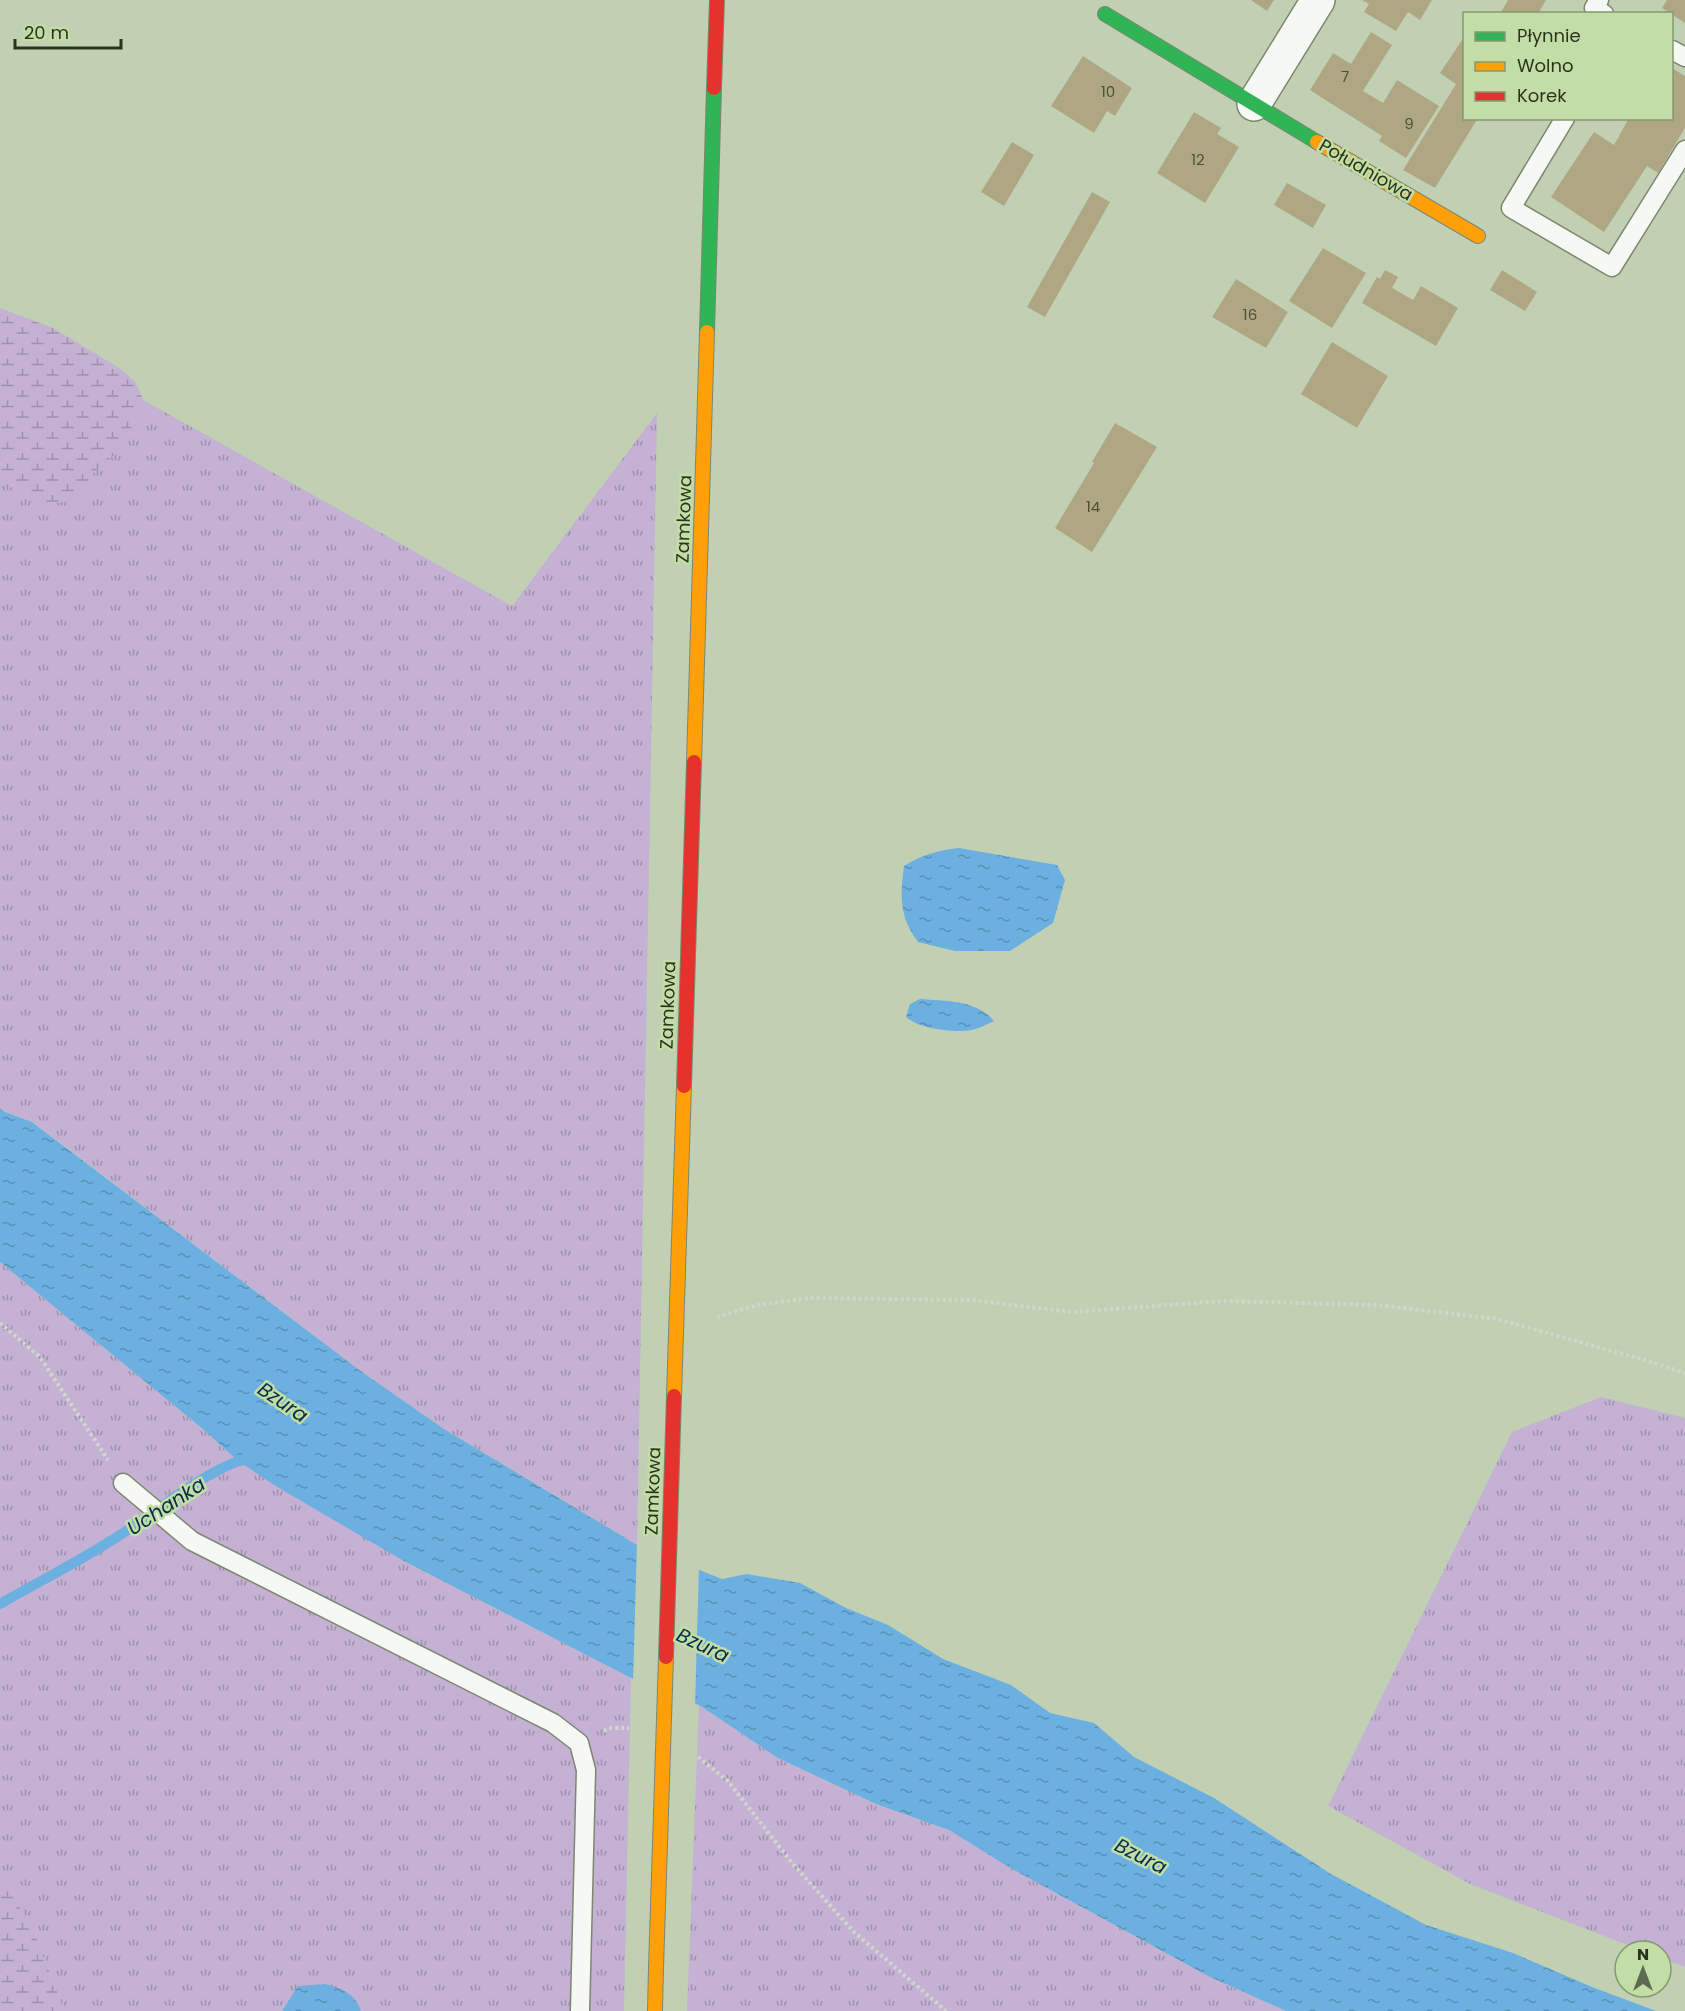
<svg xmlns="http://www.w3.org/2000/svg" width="1685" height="2011" font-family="Poppins,sans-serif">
<defs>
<pattern id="grass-tufts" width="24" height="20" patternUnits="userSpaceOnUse" patternTransform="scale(1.5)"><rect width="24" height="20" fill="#c4b1d3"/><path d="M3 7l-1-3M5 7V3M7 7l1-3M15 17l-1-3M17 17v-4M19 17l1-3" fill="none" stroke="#9f91ab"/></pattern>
<pattern id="wetland-marsh" width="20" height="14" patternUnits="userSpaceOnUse" patternTransform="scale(1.5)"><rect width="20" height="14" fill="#c4b1d3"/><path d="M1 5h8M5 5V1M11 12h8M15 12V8" fill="none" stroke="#9f91ab"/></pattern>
<pattern id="water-ripples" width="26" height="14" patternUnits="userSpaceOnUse" patternTransform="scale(1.5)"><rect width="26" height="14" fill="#6bb0e1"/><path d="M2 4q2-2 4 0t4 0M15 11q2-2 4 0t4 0" fill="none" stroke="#5890b6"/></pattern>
</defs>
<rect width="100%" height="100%" fill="#c1d0b2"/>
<path fill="url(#grass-tufts)" d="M0 320 512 606 657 413 637 1545 444 1429 362 1372 33 1122 5 1112 0 1108Z
M0 1262 204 1430 237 1460 402 1560 631 1678 624 2011H0Z
M1601 1397 1685 1418V1967L1661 1958V1951H1643L1470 1884 1328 1806 1512 1432Z
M699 1705 778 1758 876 1804 949 1830 1007 1866 1208 1976 1286 2011H687Z"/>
<path fill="url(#wetland-marsh)" d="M0 308 53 328 121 369 135 382 144 401 121 449 94 472 78 500 49 504 0 482Z
M0 1878 31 1925 62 2004 61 2011H0Z"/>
<path fill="url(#water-ripples)" d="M959 848 1057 865 1065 880 1053 923 1010 951H955L918 942C899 916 900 897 904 866 921 855 939 850 959 848Z
M920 999C945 1001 977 1000 994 1021 987 1024 979 1029 971 1030 954 1033 919 1029 906 1017L910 1004Z
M0 1108 5 1112 32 1122 362 1372 444 1429 637 1545 722 1579 747 1574 800 1583 846 1608 888 1625 943 1659 1011 1685 1050 1713 1094 1723 1134 1757 1214 1798 1331 1874 1426 1925 1513 1953 1592 1987 1656 2011H1286L1208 1976 1007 1866 949 1830 876 1804 778 1758 699 1705 631 1678 402 1560 274 1485 237 1460 204 1430 0 1262Z
M325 1984C342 1989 355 1993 361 2011H282L298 1986Z"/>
<path fill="#c1d0b2" d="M637 1542 699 1566 695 1707 633 1682Z"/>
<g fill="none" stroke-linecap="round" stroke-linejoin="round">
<path stroke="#6bb0e1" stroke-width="10" d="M0 1604C40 1581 82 1560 120 1535 155 1513 212 1465 250 1458"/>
</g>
<path fill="#afa783" d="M1251 0H1274L1267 11Z
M1362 0H1432L1420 20 1408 12 1396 31 1364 12 1369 4Z
M1508 0H1546L1538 14H1500Z
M1667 0H1685V23L1662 8Z
M1371 32 1392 45 1363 91 1383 103 1397 80 1439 106 1406 158 1379 141 1382 136 1310 90 1333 53 1351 64Z
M1464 37V118H1478L1435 188 1403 170 1456 84 1440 73Z
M1083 56 1132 88 1115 116 1107 111 1094 133 1051 106Z
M1672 68 1685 76V128L1658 173 1647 166 1604 232 1551 197 1594 132 1614 145 1629 118H1672Z
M1194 112 1221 128 1217 134 1239 147 1205 203 1157 173Z
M1012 142 1034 155 1004 206 981 192Z
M1287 183 1326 205 1313 228 1274 205Z
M1092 192 1110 202 1045 317 1027 307Z
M1323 248 1366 273 1332 328 1289 301Z
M1385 270 1398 277 1392 288 1413 300 1421 286 1458 308 1436 346 1362 303 1377 277 1380 279Z
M1502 270 1537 292 1525 311 1490 290Z
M1236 279 1288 312 1266 348 1212 317Z
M1332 342 1388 376 1357 428 1301 394Z
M1115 423 1157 447 1092 552 1055 528 1094 463 1092 462Z"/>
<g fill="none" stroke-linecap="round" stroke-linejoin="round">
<defs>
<path id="lane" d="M1599 0 1594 8 1604 14
M1672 50 1685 57
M1565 118 1511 208 1612 267 1685 150
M123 1483 192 1541 553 1723 579 1743 586 1770 580 2011"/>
<path id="street" d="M1254 104 1318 0"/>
<path id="fast" d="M1105 14 1317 142
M707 332 714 88"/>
<path id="slow" d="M1317 142 1478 236
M694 762 707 332
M674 1396 684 1086
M655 2011 656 1968"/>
<path id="jam" d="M714 88 717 0
M684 1086 694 762"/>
</defs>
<use href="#lane" stroke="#7c8770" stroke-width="21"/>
<use href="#street" stroke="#7c8770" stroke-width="36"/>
<use href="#fast" stroke="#7c8770" stroke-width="16"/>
<use href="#slow" stroke="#7c8770" stroke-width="16"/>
<use href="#jam" stroke="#7c8770" stroke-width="16"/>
<path stroke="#d1d6cc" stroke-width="4" stroke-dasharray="3 3" stroke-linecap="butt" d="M717 1317 757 1305 810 1298 971 1300 1072 1312 1223 1301 1377 1305 1497 1319 1648 1361 1685 1373
M0 1323 40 1357 108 1460
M604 1731 609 1728H629
M698 1757 728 1781 792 1863 854 1932 946 2011"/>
<use href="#lane" stroke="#f6f8f3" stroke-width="18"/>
<use href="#street" stroke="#f6f8f3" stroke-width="33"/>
<use href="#fast" stroke="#30b455" stroke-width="14"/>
<use href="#slow" stroke="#ff9f0a" stroke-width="14"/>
<use href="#jam" stroke="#e5322d" stroke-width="14"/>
<defs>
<path id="slow-bridge" d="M656 1968 666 1657"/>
<path id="jam-bridge" d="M666 1657 674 1396"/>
</defs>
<use href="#slow-bridge" stroke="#7c8770" stroke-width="16" stroke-linecap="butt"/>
<use href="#jam-bridge" stroke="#7c8770" stroke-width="16" stroke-linecap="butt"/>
<use href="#slow-bridge" stroke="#ff9f0a" stroke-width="14"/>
<use href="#jam-bridge" stroke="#e5322d" stroke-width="14"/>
</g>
<g text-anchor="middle" stroke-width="5" stroke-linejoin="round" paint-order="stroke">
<g font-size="15" fill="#4a5137">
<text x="1345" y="82">7</text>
<text x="1108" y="97">10</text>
<text x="1409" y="129">9</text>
<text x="1198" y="165">12</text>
<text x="1250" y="320">16</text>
<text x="1093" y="512">14</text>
</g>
<g font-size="18" fill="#29341e" stroke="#c2dda5">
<text transform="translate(1366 170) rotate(30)" y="6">Południowa</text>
<text transform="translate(684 519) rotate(-88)" y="6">Zamkowa</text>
<text transform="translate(668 1005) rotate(-88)" y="6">Zamkowa</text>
<text transform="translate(653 1491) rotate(-88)" y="6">Zamkowa</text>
</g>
<g font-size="20" font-style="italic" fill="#072d4d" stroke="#c2dda5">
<text transform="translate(283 1402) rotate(34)" y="7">Bzura</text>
<text transform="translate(166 1506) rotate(-33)" y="7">Uchanka</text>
<text transform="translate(703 1645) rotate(25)" y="7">Bzura</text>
<text transform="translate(1141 1856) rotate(27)" y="7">Bzura</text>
</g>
</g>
<rect x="1463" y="12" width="210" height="108" fill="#c2dda5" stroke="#85996f" stroke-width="1.5"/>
<rect x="1475" y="32" width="30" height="9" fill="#30b455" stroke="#85996f" stroke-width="1.5"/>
<text x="1517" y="42" font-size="18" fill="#29341e">Płynnie</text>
<rect x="1475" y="62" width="30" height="9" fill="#ff9f0a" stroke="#85996f" stroke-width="1.5"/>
<text x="1517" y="72" font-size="18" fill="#29341e">Wolno</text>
<rect x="1475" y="92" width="30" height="9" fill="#e5322d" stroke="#85996f" stroke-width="1.5"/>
<text x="1517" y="102" font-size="18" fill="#29341e">Korek</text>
<g transform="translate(1643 1969)"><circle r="28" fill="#c2dda5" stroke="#85996f" stroke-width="1.5"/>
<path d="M0-4.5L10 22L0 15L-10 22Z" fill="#5e6b52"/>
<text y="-9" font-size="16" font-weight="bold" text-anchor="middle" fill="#29341e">N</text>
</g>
<path d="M15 39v9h106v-9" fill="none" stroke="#29341e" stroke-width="3"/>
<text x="24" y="39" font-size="18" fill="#29341e" stroke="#c2dda5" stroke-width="4.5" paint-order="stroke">20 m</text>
</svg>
